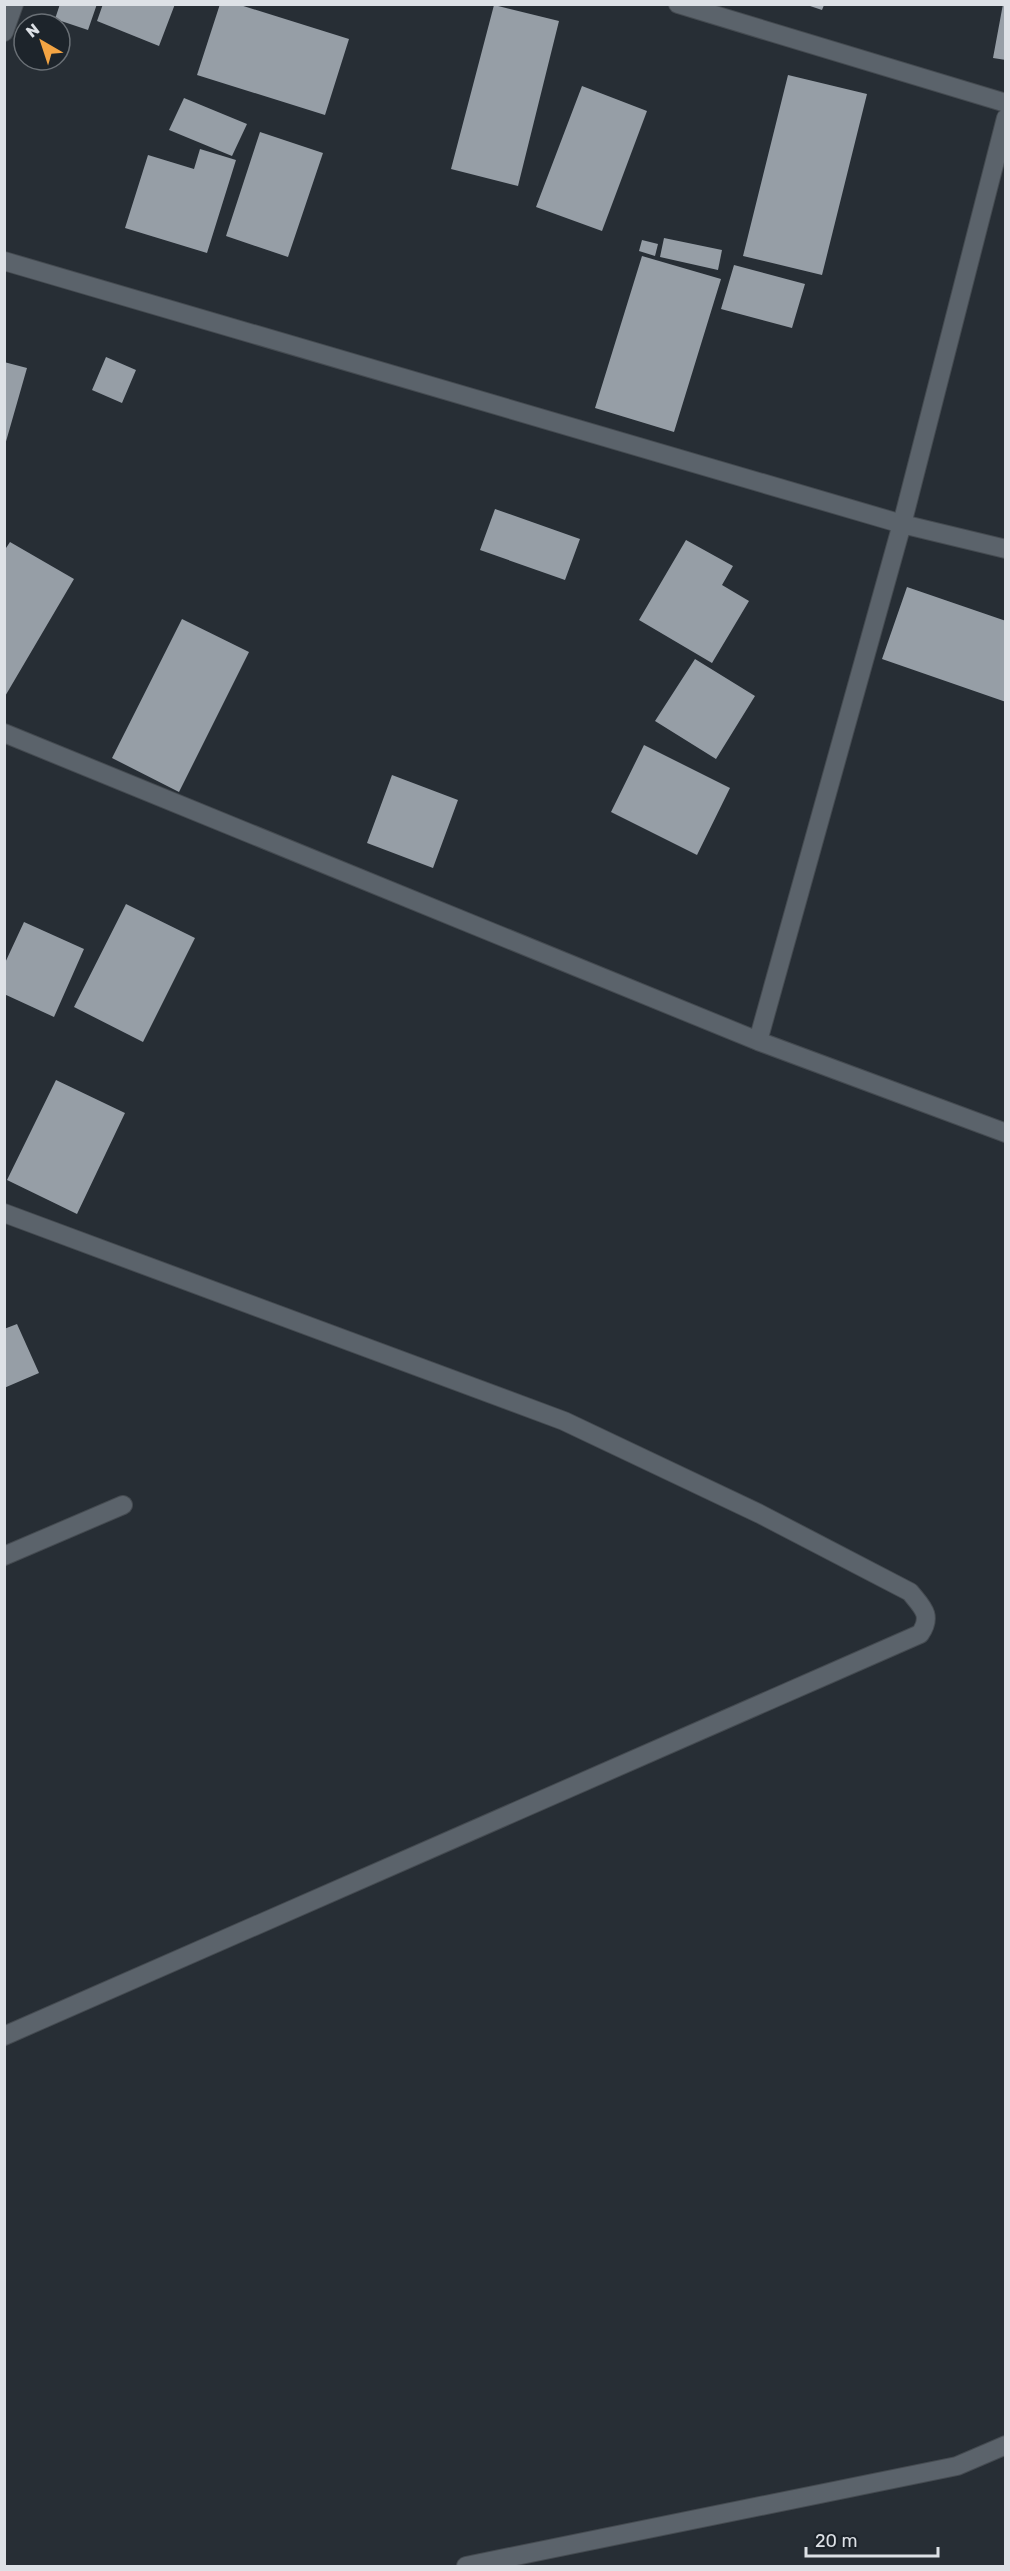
<svg xmlns="http://www.w3.org/2000/svg" width="1010" height="2571" font-family="Rubik,sans-serif">
<rect width="100%" height="100%" fill="#272e35"/>
<path fill="#969ea6" d="M60 4H97L88 30 55 19Z
M103 4H175L159 46 97 21Z
M220 4H237L349 39 325 115 197 75Z
M1003 4H1006V60L993 58Z
M494 5 559 21 518 186 451 169Z
M807 5H824L822 10Z
M788 75 867 94 822 275 743 256Z
M582 86 647 111 602 231 536 207Z
M184 98 247 124 232 156 169 130Z
M260 132 323 153 288 257 226 236Z
M200 149 236 160 207 253 125 228 148 155 194 169Z
M664 238 722 250 718 270 660 257Z
M642 240 658 244 655 256 639 251Z
M642 256 721 279 674 432 595 408Z
M734 265 805 284 792 328 721 309Z
M106 357 136 370 122 403 92 390Z
M4 362 27 368 5 445H4Z
M495 509 580 539 565 580 480 550Z
M686 540 733 566 722 585 749 601 712 663 639 620Z
M10 542 74 579 4 698V551Z
M907 587 1006 621V702L882 659Z
M182 619 249 652 179 792 112 758Z
M695 659 755 696 716 759 655 721Z
M644 745 730 788 697 855 611 812Z
M392 775 458 800 433 868 367 843Z
M126 904 195 938 143 1042 74 1007Z
M24 922 84 949 54 1017 4 994V965Z
M56 1080 125 1113 77 1214 7 1180Z
M17 1324 39 1373 4 1388V1329Z"/>
<g fill="none" stroke-linecap="round" stroke-linejoin="round">
<defs>
<path id="street" d="M678 4 1006 103
M4 32 14 4
M4 261 902 524 1006 549
M4 733 758 1041 1006 1133
M758 1041 902 524 1006 118
M4 1213 564 1421 760 1514 910 1592C922 1607 933 1615 920 1634L829 1674 4 2036
M4 1556 123 1505
M466 2566 957 2466 1006 2445"/>
</defs>
<use href="#street" stroke="#454b51" stroke-width="20"/>
<use href="#street" stroke="#5b636b" stroke-width="18"/>
</g>
<rect width="1010" height="2571" fill="none" stroke="#dde1e6" stroke-width="12"/>
<g transform="translate(42 42) rotate(321)"><circle r="28" fill="#1d242b" stroke="#6a7076" stroke-width="1.5"/>
<path d="M0-4.5L10 22L0 15L-10 22Z" fill="#f3a443"/>
<text y="-9" font-size="16" font-weight="bold" text-anchor="middle" fill="#dde1e6">N</text>
</g>
<path d="M806 2547v9h132v-9" fill="none" stroke="#dde1e6" stroke-width="3"/>
<text x="815" y="2547" font-size="18" fill="#dde1e6" stroke="#1d242b" stroke-width="4.5" paint-order="stroke">20 m</text>
</svg>
